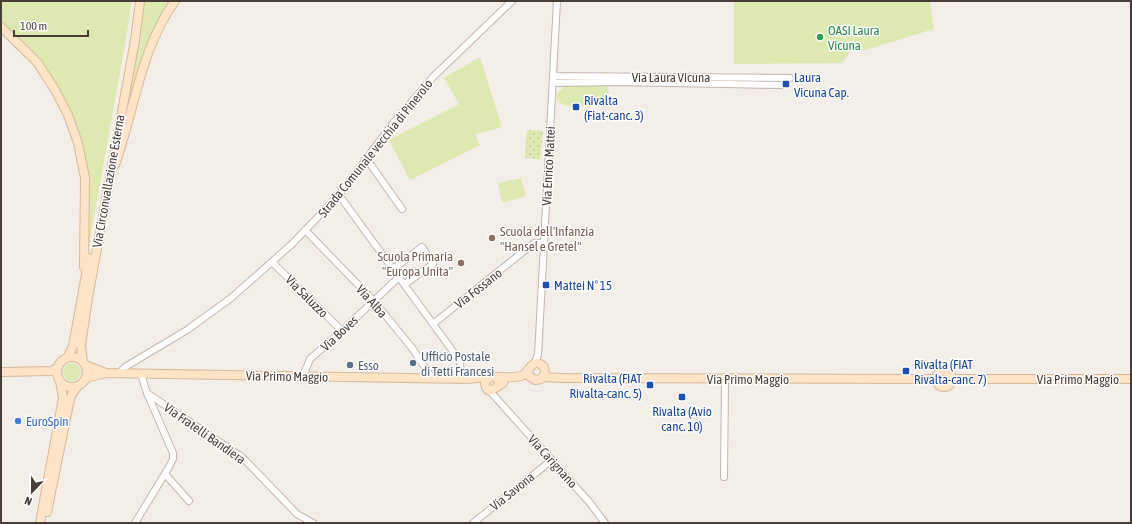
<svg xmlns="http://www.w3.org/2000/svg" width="1132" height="524" font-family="'Asap Condensed',sans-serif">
<defs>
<pattern id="park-dots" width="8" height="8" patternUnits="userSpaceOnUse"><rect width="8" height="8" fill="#dde9b1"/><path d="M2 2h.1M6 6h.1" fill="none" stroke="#bfc999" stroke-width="1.8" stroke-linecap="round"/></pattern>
</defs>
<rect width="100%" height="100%" fill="#f4eee9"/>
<path fill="#dde9b1" d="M1 1H132L126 39 88 250 82 142 72 114 58 88 40 60 19 39 1 22Z
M144 1H170L125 128 122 126Z
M734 1H930L934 29 862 51 861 45 855 46 842 63 734 64Z
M480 57 502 127 475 134 480 145 410 180 389 140 459 104 444 78Z
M567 85H608C608 90 610 96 607 101 602 108 572 108 564 105 560 103 559 101 557 99V93Z
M521 178 526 196 502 203 498 183Z
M63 372a9 9 0 1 1 18 0a9 9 0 1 1-18 0Z"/>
<path fill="url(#park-dots)" d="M527 130 543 131 540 159 525 158Z"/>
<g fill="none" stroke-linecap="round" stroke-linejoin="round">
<defs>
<path id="street" d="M553 76 790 78
M553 83 615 82 781 85
M366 158 402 209
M339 195 460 361 461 378
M305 230 373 300 412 348 432 378
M272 262 342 331
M393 269 422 247 433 264 405 284
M433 324 534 243H544
M534 364 538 355 557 1
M118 374 125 367 187 330 231 298 292 244 339 195 394 122 434 76 512 1
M303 376 310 359 342 331 399 277
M488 389 590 503 605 523
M147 393 242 457 297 514 313 523
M165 474 189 501
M724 477 725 379
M135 523 169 467 173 459V453L147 393 141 374
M473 523 552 460"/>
<path id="secondary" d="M1 27 37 62 55 90 68 115 78 143 85 178 84 267
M115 165C134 112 141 47 175 1
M57 372a15 15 0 1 1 30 0a15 15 0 1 1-30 0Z
M67 358 73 346 89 258
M83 362 81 345 88 298 135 40 140 1
M85 365 106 373
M936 379a8 8 0 1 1 16 0a8 8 0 1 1-16 0Z
M1 372 52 371 58 367
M490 377 485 382C486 398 496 387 503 383
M495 377C503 377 513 378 521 376 530 373 532 355 544 367L545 374 541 379 535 380 529 376 528 370
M543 377 562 378 935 379
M86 378 106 373 468 379 493 376 498 379 499 385
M952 379H1131
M47 512 69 404 72 394 77 387
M40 523 63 398 60 381"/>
</defs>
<use href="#street" stroke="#c3b6ae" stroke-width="8"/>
<use href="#secondary" stroke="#d7b89a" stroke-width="10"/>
<use href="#street" stroke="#fff" stroke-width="6"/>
<use href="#secondary" stroke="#ffe4c8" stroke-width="8"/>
</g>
<circle fill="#2e9e5b" stroke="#fff" stroke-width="1.5" cx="820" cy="37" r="4"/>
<g fill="#1a4fb4" stroke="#fff" stroke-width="1.5">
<rect x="782" y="80" width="8" height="8" rx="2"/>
<rect x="572" y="103" width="8" height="8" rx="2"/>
<rect x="542" y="281" width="8" height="8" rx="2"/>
<rect x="902" y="367" width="8" height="8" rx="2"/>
<rect x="646" y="381" width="8" height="8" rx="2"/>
<rect x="678" y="393" width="8" height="8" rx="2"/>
</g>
<g fill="#8d6e63" stroke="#fff" stroke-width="1.5">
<circle cx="492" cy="238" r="4"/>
<circle cx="461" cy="263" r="4"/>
</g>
<g fill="#5c6f8a" stroke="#fff" stroke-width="1.5">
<circle cx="413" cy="363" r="4"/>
<circle cx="350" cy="365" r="4"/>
</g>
<circle fill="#3f7fe0" stroke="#fff" stroke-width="1.5" cx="18" cy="421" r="4"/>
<g text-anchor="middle" stroke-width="3" stroke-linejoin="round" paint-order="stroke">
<g font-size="13" fill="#27864d" stroke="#fff" text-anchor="start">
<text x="828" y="35">OASI Laura<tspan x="828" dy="15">Vicuna</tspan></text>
</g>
<g font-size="13" fill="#483d37" stroke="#fff">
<text x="671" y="82">Via Laura Vicuna</text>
<text transform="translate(375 148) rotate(-51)" y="5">Strada Comunale vecchia di Pinerolo</text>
<text transform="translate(548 166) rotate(-87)" y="5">Via Enrico Mattei</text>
<text transform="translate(108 181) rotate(-80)" y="5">Via Circonvallazione Esterna</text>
<text transform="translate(478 288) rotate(-38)" y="5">Via Fossano</text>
<text transform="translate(307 296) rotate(45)" y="5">Via Saluzzo</text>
<text transform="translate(372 301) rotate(48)" y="5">Via Alba</text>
<text transform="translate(339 333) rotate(-43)" y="5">Via Boves</text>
<text transform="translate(287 376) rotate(1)" y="5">Via Primo Maggio</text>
<text x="748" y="384">Via Primo Maggio</text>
<text x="1078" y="384">Via Primo Maggio</text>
<text transform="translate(205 433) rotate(35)" y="5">Via Fratelli Bandiera</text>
<text transform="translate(553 461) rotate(48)" y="5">Via Carignano</text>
<text transform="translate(512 491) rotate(-39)" y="5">Via Savona</text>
</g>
<g font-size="13" fill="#164399" stroke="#fff" text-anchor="start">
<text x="794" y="82">Laura<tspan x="794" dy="15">Vicuna Cap.</tspan></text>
<text x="584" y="105">Rivalta<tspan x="584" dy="15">(Fiat-canc. 3)</tspan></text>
<text x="554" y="290">Mattei N° 15</text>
<text x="914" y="369">Rivalta (FIAT<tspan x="914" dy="15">Rivalta-canc. 7)</tspan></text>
<text x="642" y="383" text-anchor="end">Rivalta (FIAT<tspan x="642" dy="15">Rivalta-canc. 5)</tspan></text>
<text x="682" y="416" text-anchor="middle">Rivalta (Avio<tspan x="682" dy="15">canc. 10)</tspan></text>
</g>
<g font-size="13" fill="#785e54" stroke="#fff" text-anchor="start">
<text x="500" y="236">Scuola dell'Infanzia<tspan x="500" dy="15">"Hansel e Gretel"</tspan></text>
<text x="453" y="261" text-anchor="end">Scuola Primaria<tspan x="453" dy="15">"Europa Unita"</tspan></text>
</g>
<g font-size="13" fill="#4e5e75" stroke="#fff" text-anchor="start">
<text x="421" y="361">Ufficio Postale<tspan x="421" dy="15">di Tetti Francesi</tspan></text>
<text x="358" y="370">Esso</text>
</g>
<g font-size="13" fill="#366cbe" stroke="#fff" text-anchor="start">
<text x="26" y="426">EuroSpin</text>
</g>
</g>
<rect width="1132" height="524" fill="none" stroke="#483d37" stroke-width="4"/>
<g transform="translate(32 492) rotate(202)" stroke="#ffffff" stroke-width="3" paint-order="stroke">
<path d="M0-3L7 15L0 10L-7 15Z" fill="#483d37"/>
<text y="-6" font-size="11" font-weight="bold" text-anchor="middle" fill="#483d37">N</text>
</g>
<path d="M14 30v6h74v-6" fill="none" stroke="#483d37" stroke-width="2"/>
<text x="20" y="30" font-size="12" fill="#483d37" stroke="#ffffff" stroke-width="3" paint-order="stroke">100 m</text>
</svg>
